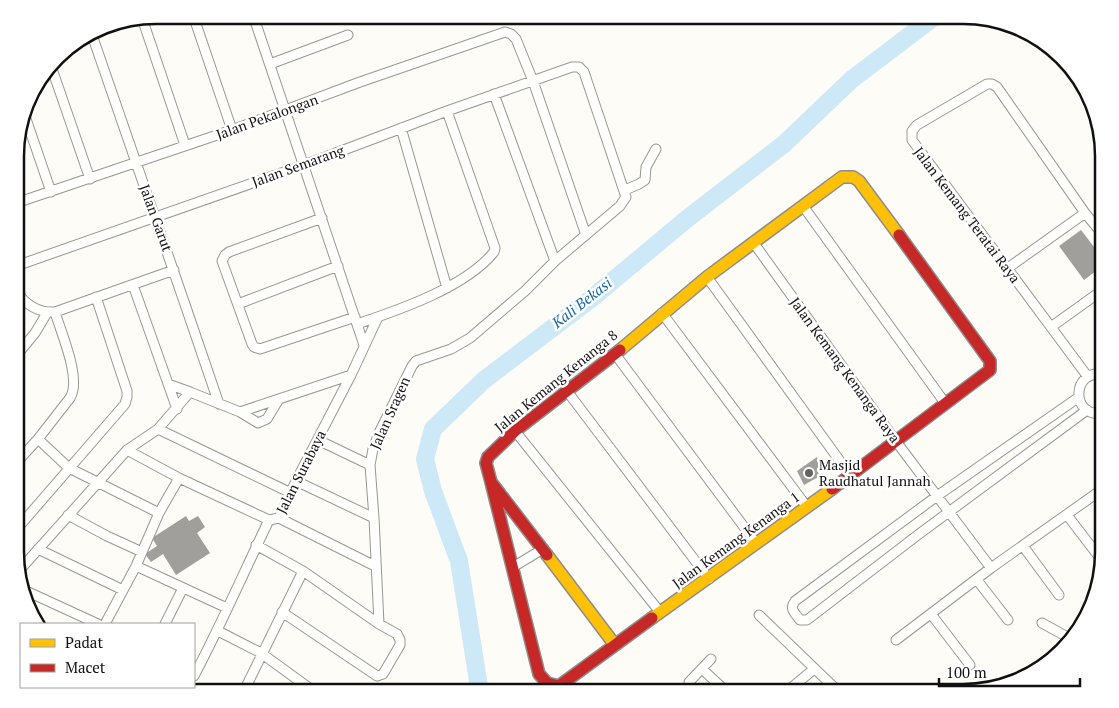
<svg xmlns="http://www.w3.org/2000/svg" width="1119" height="708" font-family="'PT Serif',serif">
<rect width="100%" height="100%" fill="#fdfcf7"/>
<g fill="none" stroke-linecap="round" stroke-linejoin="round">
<path stroke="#cde8f7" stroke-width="18" d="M480 693 459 561 433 491 425 459 433 429 484 380 592 298 688 218 784 144 851 80 934 17 947 15"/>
</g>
<path fill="#a19f9c" d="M1081 230 1104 260V265L1084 280 1059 246Z
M817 457 822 468 817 470 820 476 804 485 797 471Z
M186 516 189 521 198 516 205 527 197 533 210 553 176 575 163 554 151 562 145 554 157 546 152 538Z"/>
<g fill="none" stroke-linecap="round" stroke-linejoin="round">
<defs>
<path id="lane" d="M434 15H438"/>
<path id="street" d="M193 15 232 130
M253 15 364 345
M527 15H540
M142 18 185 145
M91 32C134 157 177 280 219 404
M270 64 348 35
M51 66 90 179
M494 94 555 261
M24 113 51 192
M401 128 447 288
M625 190 639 184 645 180 646 167 656 149
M16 203 232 130 360 82 505 32 511 34 516 39 533 81 586 235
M803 206 945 403
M322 218 229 252 225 255 222 261 252 344 254 347 260 349 355 317
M753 242 895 440 991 568
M16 266 304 165 447 111 572 67H579L584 72 626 197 620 206 555 261 525 291 470 338 451 349 416 361 412 366 379 433 373 449 370 465 374 518 379 624
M1008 268 1085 213
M707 277 850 475
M133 285 177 409
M16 290C24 304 38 313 55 312L174 270
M238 304 338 266
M662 313 807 507
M357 324C399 310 466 287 494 252L495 248 447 111
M1051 327 1104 289
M615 354 756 543
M16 356 35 333 47 313
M1104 375C1072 367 1069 419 1104 413
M1088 377 912 140V131L917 125 987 84H992L997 87 1085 213 1104 236
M168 384 190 392
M567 391 709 579
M1079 397 937 496 795 601C789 609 795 613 800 620H807L919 534 1087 410
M240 412 351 375
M158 429 291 493
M515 431 660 612
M38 439 69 468 159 513
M318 440 370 465
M127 450 179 478 269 520
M16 463 38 439 70 398C82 379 61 333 55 312
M296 481 374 518
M68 515 107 536 142 552
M1067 515 1103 562
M279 518 375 566
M16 530 125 404 127 397V391L96 297
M256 545 303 571 379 624 397 634 400 640V645L383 674 377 676 282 612
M1023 546 1059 595
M38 549 123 590
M136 566 227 608
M513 567 543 549
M17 573 127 450 158 429 190 392 240 412 258 423 267 419 279 399
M977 580 1008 620
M24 590 98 624
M931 614 970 665
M759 615 840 693
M1042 623 1071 639
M105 624 136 566 159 513 179 478
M165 624 183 588
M218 631 261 653 316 693
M896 640 991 568 1104 488
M702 669 728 693
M194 676C221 625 244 572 269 520L279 518 296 481 351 375 378 317
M689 682 711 659
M184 693 188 687
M243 693 303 571
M785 693 814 669"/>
<path id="slow" d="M620 350 707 277 842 177H853L859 181 899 235
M547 555 615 645
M652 618 832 489"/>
<path id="jam" d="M491 482 539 674 547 683 559 686 652 618
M832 489 990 370V361L899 235
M547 555 491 482 486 463 488 457 515 431 620 350"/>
</defs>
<use href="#lane" stroke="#979795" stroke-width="7"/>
<use href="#street" stroke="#979795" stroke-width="11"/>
<use href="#slow" stroke="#8e8d8b" stroke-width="14"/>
<use href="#jam" stroke="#8e8d8b" stroke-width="14"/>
<use href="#lane" stroke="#fffffe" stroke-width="4.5"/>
<use href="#street" stroke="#fffffe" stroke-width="9"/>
<use href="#slow" stroke="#ffc107" stroke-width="11"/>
<use href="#jam" stroke="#c62828" stroke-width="11"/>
</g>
<circle fill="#646362" stroke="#fff" stroke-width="2" cx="809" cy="473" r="5"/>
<g text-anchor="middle" stroke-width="5" stroke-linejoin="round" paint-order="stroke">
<g font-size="14" fill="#111" stroke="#fff">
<text transform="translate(267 117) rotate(-20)" y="5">Jalan Pekalongan</text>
<text transform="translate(298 166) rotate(-20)" y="5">Jalan Semarang</text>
<text transform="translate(967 215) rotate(53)" y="5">Jalan Kemang Teratai Raya</text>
<text transform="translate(156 218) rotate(70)" y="5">Jalan Garut</text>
<text transform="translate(845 370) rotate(54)" y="5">Jalan Kemang Kenanga Raya</text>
<text transform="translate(556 381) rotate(-39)" y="5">Jalan Kemang Kenanga 8</text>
<text transform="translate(390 413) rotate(-66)" y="5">Jalan Sragen</text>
<text transform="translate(301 472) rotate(-63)" y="5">Jalan Surabaya</text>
<text transform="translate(736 540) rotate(-36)" y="5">Jalan Kemang Kenanga 1</text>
</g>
<g font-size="14" fill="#111" stroke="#fff" text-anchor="start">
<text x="819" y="470">Masjid<tspan x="819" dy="16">Raudhatul Jannah</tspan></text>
</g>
<g font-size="15" font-style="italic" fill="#1768a6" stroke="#fff">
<text transform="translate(582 303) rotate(-38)" y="5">Kali Bekasi</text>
</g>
</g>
<path d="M0 0H1119V708H0ZM156 24H963A132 132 0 0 1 1095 156V552A132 132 0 0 1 963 684H156A132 132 0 0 1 24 552V156A132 132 0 0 1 156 24Z" fill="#fff" fill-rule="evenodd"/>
<path fill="none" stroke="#111" stroke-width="2.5" d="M156 24H963A132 132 0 0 1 1095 156V552A132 132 0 0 1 963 684H156A132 132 0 0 1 24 552V156A132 132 0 0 1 156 24Z"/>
<rect x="20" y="623" width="175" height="65" fill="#ffffff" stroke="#a0a0a0"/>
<rect x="30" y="639" width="25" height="8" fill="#ffc107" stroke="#a0a0a0"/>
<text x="65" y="648" font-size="15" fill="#111111">Padat</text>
<rect x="30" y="664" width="25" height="8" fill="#c62828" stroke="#a0a0a0"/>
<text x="65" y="673" font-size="15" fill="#111111">Macet</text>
<path d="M939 678v8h141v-8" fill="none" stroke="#111111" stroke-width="2.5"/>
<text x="946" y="678" font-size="15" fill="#111111" stroke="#ffffff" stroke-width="4" paint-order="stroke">100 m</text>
</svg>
